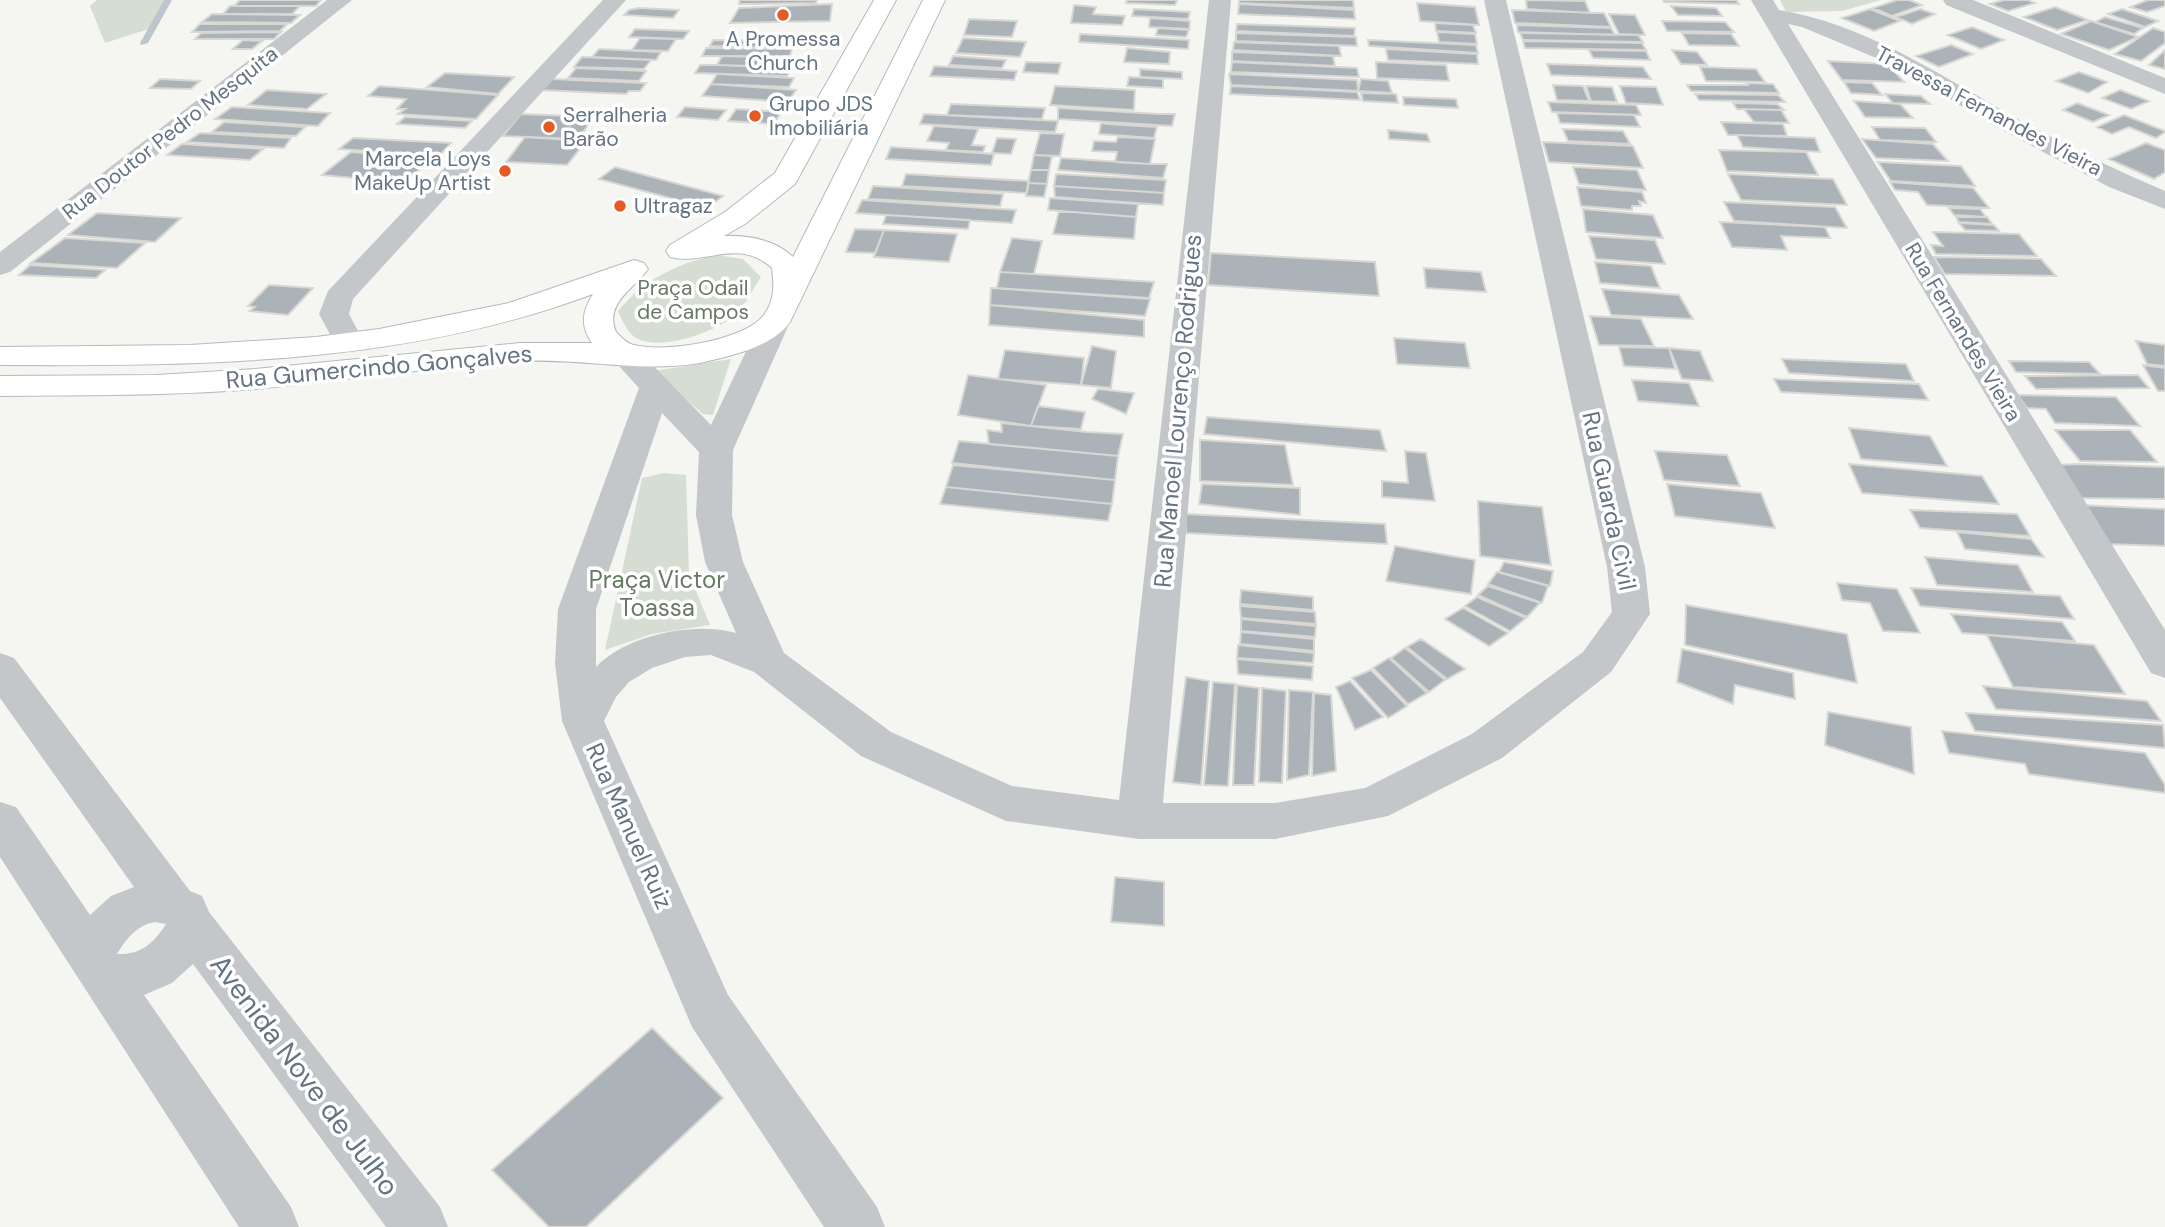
<svg xmlns="http://www.w3.org/2000/svg" width="2165" height="1227" font-family="'DM Sans',sans-serif">
<rect width="100%" height="100%" fill="#f5f6f2"/>
<path fill="#d6ddd3" d="M97 0H172L152 28 105 43 90 6Z
M1780 0H1881L1842 11 1786 12Z
M716 255 743 259 761 277C753 289 746 303 737 313 718 332 660 352 636 338 627 332 622 320 618 311 645 279 676 264 716 255Z
M731 359 713 415 703 414 653 371Z
M664 473 686 475 689 574 710 625 652 634 605 650 642 478Z"/>
<g fill="none" stroke-linecap="round" stroke-linejoin="round">
<path fill="#bcc6cc" fill-rule="evenodd" d="M164 0H172L148 43 141 45 140 43Z"/>
</g>
<path fill="#abb2b8" stroke="#d7d7d4" stroke-width="2" d="M240 0H321L316 6H234Z
M740 0H817L816 3 739 4Z
M1127 0H1177L1175 5 1126 3Z
M1239 0H1353L1354 8 1239 3Z
M1526 0 1585 1 1590 13 1527 9Z
M1663 0H1736L1739 4 1664 2Z
M1897 0H1909L1922 5 1892 16 1873 8Z
M2004 0H2028L2035 3 2008 11 1990 4Z
M2148 0H2165V6L2147 12 2130 7Z
M1417 3 1475 7 1479 25 1420 21Z
M832 4 830 21 730 23 739 8Z
M1239 4 1354 10 1355 19 1238 14Z
M1074 5 1096 7 1093 14 1125 16 1122 25 1071 23Z
M230 6H300L292 14H223Z
M1671 6 1716 8 1722 16 1678 15Z
M2055 7 2088 20 2057 30 2024 17Z
M639 8 679 10 673 18 624 15 629 10Z
M1134 9 1190 12 1188 19 1132 16Z
M1870 9 1900 21 1874 31 1842 18Z
M1920 9 1935 14 1912 24 1896 17Z
M2122 9 2158 21 2145 27 2108 14Z
M1512 10 1604 13 1611 27 1515 23Z
M212 14 300 15 291 23 202 22Z
M1609 14 1635 15 1645 35 1619 34Z
M2105 17 2143 28 2134 34 2095 22Z
M1150 18 1190 21 1189 29 1149 27Z
M969 19 1017 21 1012 37 964 35Z
M1662 21 1725 22 1734 32 1667 31Z
M2091 21 2138 37 2109 50 2061 34Z
M1435 23 1473 25 1476 33 1436 31Z
M200 24H287L280 31 192 32Z
M1237 24 1355 28 1354 36 1236 31Z
M1517 25 1611 28 1615 35 1518 32Z
M1972 27 2004 40 1981 49 1948 35Z
M1158 28 1189 30 1186 37 1156 35Z
M2153 28 2165 32V43L2141 61 2115 54Z
M635 29 689 31 683 39 629 37Z
M281 32 274 39H195L201 33Z
M1437 32 1475 34 1477 44 1439 42Z
M1236 33 1356 37 1357 46 1236 41Z
M1520 33 1638 35 1643 42 1523 40Z
M1682 33 1731 34 1739 46 1689 45Z
M1080 34 1189 40 1188 49 1079 42Z
M640 38 676 39 668 51 632 50Z
M963 38 1026 42 1020 57 956 53Z
M243 40 262 41 252 49H233Z
M713 40 791 41 787 48 710 46Z
M1368 40 1476 45 1478 53 1369 46Z
M1523 41 1642 43 1646 50 1525 48Z
M1234 42 1339 46 1341 56 1233 50Z
M1951 45 1973 54 1939 67 1916 56Z
M706 48 792 49 790 56H702Z
M1127 48 1170 52 1169 64 1124 62Z
M599 49 661 52 656 60 592 57Z
M1386 49 1477 54 1478 64 1388 60Z
M1589 50 1646 51 1650 60 1593 58Z
M1672 50 1697 52 1707 65 1681 64Z
M2165 50V69L2149 65Z
M1232 52 1333 56 1335 66 1232 61Z
M722 56 791 58 788 67 717 65Z
M953 56 1006 60 1002 68 949 65Z
M582 57 651 60 644 69 574 67Z
M1828 61 1888 64 1904 82 1842 80Z
M1026 62 1061 63 1058 74 1023 72Z
M1232 62 1357 68 1359 77 1231 72Z
M1376 62 1446 65 1449 81 1377 78Z
M1547 64 1643 67 1651 79 1551 75Z
M700 65H717L792 68 787 76 695 73Z
M934 66 1017 71 1014 80 930 76Z
M1700 67 1756 69 1765 82 1706 81Z
M576 68 646 71 639 81 568 78Z
M1140 69 1182 72V79L1140 77Z
M2079 72 2107 82 2088 93 2056 81Z
M445 73 514 77 498 94 427 87Z
M717 74 794 78 789 87 711 84Z
M717 74 794 78 789 87 711 84Z
M1229 74 1357 80 1358 91 1231 85Z
M1129 77 1163 79V88L1127 86Z
M160 79 200 81 191 89 150 88Z
M551 79 646 83 640 91H629L626 94 541 90Z
M1361 79 1388 81 1392 93 1358 91Z
M1844 82 1872 83 1882 95 1851 93Z
M1746 83 1773 84 1779 93 1691 91 1687 85H1748Z
M711 84 796 90 788 102 702 96Z
M1553 85 1583 86 1589 101 1557 100Z
M379 86 498 95 476 119 398 114 405 109H397L406 99 368 96Z
M1055 86 1135 90 1134 110 1050 105Z
M1231 86 1357 92 1360 100 1230 94Z
M1586 86 1612 87 1617 102 1591 101Z
M1620 86 1656 87 1663 105 1626 103Z
M267 90 326 94 307 109 248 105Z
M2120 90 2149 101 2131 109 2102 98Z
M1361 93 1396 94 1398 103 1363 101Z
M1695 94 1778 95 1785 102 1699 100Z
M1885 94 1921 96 1930 104 1893 103Z
M1403 97 1456 99 1458 108 1404 105Z
M1854 101 1900 104 1913 118 1865 117Z
M1548 102 1636 105 1641 115 1552 112Z
M1733 103 1777 104 1784 110 1737 109Z
M2077 103 2109 115 2093 122 2063 110Z
M951 104 1045 108 1042 119 947 115Z
M232 107 330 113 318 126 215 119Z
M685 107 726 110 718 120 677 117Z
M1058 108 1159 114H1175L1172 126 1058 119Z
M736 109 781 112 774 124 728 121Z
M1744 109 1781 110 1789 123 1754 122Z
M1557 113 1634 115 1640 127 1560 123Z
M521 114 594 117 578 139 503 136Z
M924 114 1058 121 1055 132 920 124Z
M2124 115 2165 131V132L2156 138 2129 127 2112 134 2097 127Z
M405 117 472 121 465 128 397 124Z
M224 122 305 127 296 136 212 132Z
M1721 122 1783 124 1787 136 1728 135Z
M1101 123 1108 124 1157 127 1154 138 1099 134Z
M934 126 978 129 972 145 985 146 983 152 946 150 949 143 927 141Z
M1872 127 1925 128 1936 142 1880 140Z
M1563 129 1623 131 1630 144 1568 141Z
M1388 130 1427 134 1430 142 1389 139Z
M200 133 291 138 284 148 187 142Z
M1040 133 1064 134 1060 156 1034 155Z
M1737 135 1815 138 1820 152 1743 147Z
M525 137 586 141 567 165 506 162Z
M1118 137 1155 139 1150 164 1115 162 1117 152 1092 151 1094 141 1116 142Z
M353 138 451 143 439 156 339 149Z
M997 138 1016 139 1011 154 992 153Z
M1862 139 1933 144 1948 161 1876 158Z
M1543 142 1633 146 1643 168 1549 162Z
M2146 143 2165 150V172L2154 179 2109 159Z
M182 144 263 149 250 160 167 155Z
M891 147 994 154 991 165 886 159Z
M1719 150 1806 152 1818 175 1727 171Z
M351 152 430 158 407 183 322 175Z
M1034 155 1052 156 1049 170H1031Z
M1061 158 1150 164H1167L1163 178 1058 170Z
M1878 162 1961 166 1975 186 1891 181Z
M615 167 723 196 707 208 599 179Z
M1573 167 1637 170 1646 190 1579 184Z
M1031 170H1049L1047 184 1028 183Z
M906 174 1029 181 1027 193 902 186Z
M1056 174 1166 180 1164 193 1054 186Z
M1728 174 1833 179 1847 205 1741 200Z
M1890 182 1973 188 1989 208 1927 205 1918 192 1895 190Z
M1028 183 1047 184 1044 197 1026 196Z
M873 186 1003 194 1000 206 868 199Z
M1054 186 1164 193 1163 205 1055 197Z
M1577 187 1642 192 1646 203 1639 201 1641 206H1632V210L1581 206Z
M1050 198 1138 204 1136 217 1048 210Z
M862 200 1016 210 1012 223 856 213Z
M1724 202 1835 207 1847 228 1734 221Z
M1949 208 1980 209 1986 217 1954 215Z
M1583 209 1653 215 1663 238 1586 232Z
M1059 211 1136 217 1134 239 1053 234Z
M97 213 181 218 155 242 68 235Z
M886 215 970 220 968 229 883 224Z
M1956 217H1987L1992 224 1959 222Z
M1720 222 1825 227 1830 238 1781 236 1787 250 1732 247Z
M1959 223 1994 225 1999 231 1965 230Z
M855 229 884 230 875 253 846 252Z
M884 230 957 234 949 262 874 257Z
M1933 232 2019 234 2037 256 1936 254 1931 245 1943 246Z
M1589 236 1655 240 1665 264 1596 259Z
M65 238 145 243 117 268 31 263Z
M1012 238 1042 241 1034 274 1000 272Z
M1211 253 1375 262 1379 296 1208 285Z
M1934 257 2041 259 2056 276 1945 274Z
M1595 262 1651 266 1660 288 1600 283Z
M30 265 105 270 96 278 19 275Z
M1424 268 1481 272 1486 292 1426 288Z
M1000 272 1034 274 1154 282 1149 298 997 288Z
M269 285 313 288 288 315 250 311 255 307 248 306Z
M991 288 1150 299 1145 316 990 305Z
M1602 289 1679 295 1693 319 1611 315Z
M990 305 1144 320V337L989 325Z
M1590 316 1641 319 1654 346 1599 345Z
M1394 338 1465 343 1470 368 1397 364Z
M2136 341 2165 345V366L2147 364Z
M1092 346 1116 351 1111 388 1081 385Z
M1619 347 1669 348 1675 369 1624 366Z
M1669 348 1700 351 1713 381 1682 379Z
M1005 350 1084 358 1081 385 998 379Z
M1782 359 1906 364 1914 381 1789 373Z
M2009 361 2089 362 2100 374 2016 372Z
M2143 365 2165 368V391H2158Z
M968 375 1046 385 1031 426 958 415Z
M2138 375 2149 388 2036 389 2025 376Z
M1774 379 1919 384 1928 400 1781 392Z
M1632 380 1689 383 1699 406 1638 401Z
M1098 389 1134 393 1126 414 1092 399Z
M2018 395 2116 397 2140 426 2055 423 2046 409 2027 408Z
M1038 406 1085 412 1081 429 1031 426Z
M1207 417 1380 430 1386 451 1204 434Z
M1001 423 1087 432 1123 434 1118 456 989 444 987 430 1002 432Z
M1849 428 1930 436 1947 466 1861 459Z
M2055 430H2130L2157 462 2080 461Z
M1200 440 1285 445 1293 485 1200 481Z
M959 441 1118 456 1115 480 952 463Z
M1405 451 1426 453 1435 501 1382 497V481L1408 483Z
M1655 451 1727 455 1740 486 1664 480Z
M1849 464 1982 476 1999 504 1862 493Z
M2079 464 2165 467V499L2076 498 2054 465Z
M953 465 1115 480 1112 504 946 487Z
M1202 484 1300 488V515L1199 504Z
M1667 484 1761 493 1775 528 1675 516Z
M946 487 1112 504 1108 521 940 504Z
M1478 501 1542 507 1551 565 1480 556Z
M2080 505 2165 509V546L2106 544Z
M1910 510 2017 514 2030 536 1920 528Z
M1186 514 1385 524 1387 544 1186 533Z
M1957 532 2031 539 2044 557 1965 549Z
M1395 546 1475 560 1471 594 1386 581Z
M1925 557 2018 565 2033 592 1937 585Z
M1504 562 1553 571 1550 586 1499 572Z
M1497 572 1548 586 1542 603 1488 584Z
M1837 583 1897 589 1920 633 1883 631 1870 603 1842 600Z
M1488 586 1540 603 1527 617 1478 595Z
M1911 588 2060 596 2074 619 1920 606Z
M1241 590 1313 597V610L1240 604Z
M1477 597 1526 618 1510 631 1465 606Z
M1686 605 1847 634 1857 683 1685 645Z
M1240 606 1315 612 1316 624 1241 618Z
M1463 608 1508 633 1489 646 1445 619Z
M1951 614 2062 622 2075 641 1962 633Z
M1241 619 1316 626 1315 637 1241 631Z
M1241 632 1314 639V651L1240 644Z
M1987 635 2094 645 2125 694 2013 687Z
M1421 639 1465 669 1447 679 1407 647Z
M1238 645 1314 653 1313 663 1237 658Z
M1405 648 1445 680 1429 692 1391 658Z
M1682 649 1793 673 1795 699 1735 685 1733 704 1677 682Z
M1389 658 1427 693 1408 704 1373 668Z
M1237 659 1313 666 1312 680 1238 674Z
M1371 670 1407 706 1388 718 1352 678Z
M1186 677 1209 681 1201 785 1173 782Z
M1350 681 1383 717 1355 730 1336 687Z
M1213 682 1235 684 1228 786 1204 785Z
M1237 685 1259 688 1254 785H1233Z
M1983 686 2147 701 2161 721 1996 709Z
M1262 688 1286 691 1282 783 1259 782Z
M1289 690 1313 692 1309 775 1287 780Z
M1314 693 1331 695 1336 771 1312 776Z
M1828 712 1911 727 1914 774 1825 745Z
M1966 713 2163 725 2165 748 1975 731Z
M1942 731 2145 753 2165 785V793L2029 774 2025 764 1949 753Z
M1115 877 1164 882V926L1111 922Z
M652 1028 723 1098 586 1227H549L492 1170Z"/>
<g fill="none" stroke-linecap="round" stroke-linejoin="round">
<defs>
<path id="secondary" d="M874 0H896L795 184 745 224 724 236C749 235 775 240 793 257L923 0H945L790 322C773 347 728 357 700 363 641 373 579 358 520 361 431 367 343 381 255 389 170 396 85 395 0 396V376L157 375 255 369 520 343H592C580 325 582 312 593 294 404 365 199 366 0 365V347L190 345 316 337 379 329 509 303 634 260 644 263 648 269C634 289 604 303 616 332 621 337 627 344 634 345 664 353 744 341 764 315 775 299 774 286 772 268 738 237 705 266 670 257L666 251 670 245 725 212 775 173Z"/>
</defs>
<use href="#secondary" stroke="#b5babe" stroke-width="2"/>
<path fill="#c3c7ca" fill-rule="evenodd" d="M327 0H352L10 272 0 275V252Z
M603 0H626L353 299 349 314 364 342 360 349 349 351 338 349 319 314 328 291Z
M1209 0H1231L1163 803H1275L1365 788 1472 734 1583 652 1612 612 1607 567 1484 0H1506L1645 567 1650 614 1611 672 1502 758 1388 816 1275 839H1139L1006 821 861 756 754 672 711 655 685 657 652 668 629 682 616 697 604 721 728 995 877 1207 885 1227H824L692 1027 562 721 555 663 558 609 639 388 607 353 612 346 623 344 634 346 711 425 760 322 764 316 775 313 786 316 790 322 733 450 732 515 743 562 784 653 891 732 1012 786 1119 800ZM662 413 699 452 696 515 705 562 736 633C695 621 626 635 596 667V609Z
M1751 0H1773L1779 10C1863 24 1934 71 2007 113 2058 142 2111 168 2165 191V209L2109 187 1991 124 1893 65 1802 27 1788 24 2165 630V678L2151 673Z
M1943 0H1973L2165 78V94L1946 5Z
M0 653 14 658 190 891 202 896 209 912 440 1207 448 1227H386L193 964 172 983 144 995 291 1207 299 1227H239L0 857V802L16 807 90 915 111 896 134 887 0 698ZM155 922 166 924C154 943 141 955 117 954 126 939 137 925 155 922Z"/>
<use href="#secondary" fill="#fff" fill-rule="evenodd"/>
</g>
<g fill="#e65a21" stroke="#fff" stroke-width="2.5">
<circle cx="783" cy="15" r="7"/>
<circle cx="755" cy="116" r="7"/>
<circle cx="549" cy="127" r="7"/>
<circle cx="505" cy="171" r="7"/>
<circle cx="620" cy="206" r="7"/>
</g>
<g text-anchor="middle" stroke-width="7" stroke-linejoin="round" paint-order="stroke">
<g font-size="21" fill="#647483" stroke="#fff" text-anchor="start">
<text x="783" y="46" text-anchor="middle">A Promessa<tspan x="783" dy="24">Church</tspan></text>
<text x="769" y="111">Grupo JDS<tspan x="769" dy="24">Imobiliária</tspan></text>
<text x="563" y="122">Serralheria<tspan x="563" dy="24">Barão</tspan></text>
<text x="491" y="166" text-anchor="end">Marcela Loys<tspan x="491" dy="24">MakeUp Artist</tspan></text>
<text x="634" y="213">Ultragaz</text>
</g>
<g font-size="21" fill="#647483" stroke="#fff">
<text transform="translate(1989 111) rotate(28)" y="7">Travessa Fernandes Vieira</text>
<text transform="translate(170 133) rotate(-38)" y="7">Rua Doutor Pedro Mesquita</text>
<text transform="translate(1963 332) rotate(59)" y="7">Rua Fernandes Vieira</text>
</g>
<g font-size="21" fill="#667a63" stroke="#fff">
<text x="693" y="295">Praça Odail<tspan x="693" dy="24">de Campos</tspan></text>
</g>
<g font-size="24" fill="#647483" stroke="#fff">
<text transform="translate(379 367) rotate(-5)" y="8">Rua Gumercindo Gonçalves</text>
<text transform="translate(1178 411) rotate(-85)" y="8">Rua Manoel Lourenço Rodrigues</text>
<text transform="translate(1609 501) rotate(78)" y="8">Rua Guarda Civil</text>
<text transform="translate(629 826) rotate(66)" y="8">Rua Manuel Ruiz</text>
</g>
<g font-size="24" fill="#667a63" stroke="#fff">
<text x="657" y="588">Praça Victor<tspan x="657" dy="28">Toassa</tspan></text>
</g>
<g font-size="28" fill="#647483" stroke="#fff">
<text transform="translate(305 1075) rotate(53)" y="10">Avenida Nove de Julho</text>
</g>
</g>
</svg>
